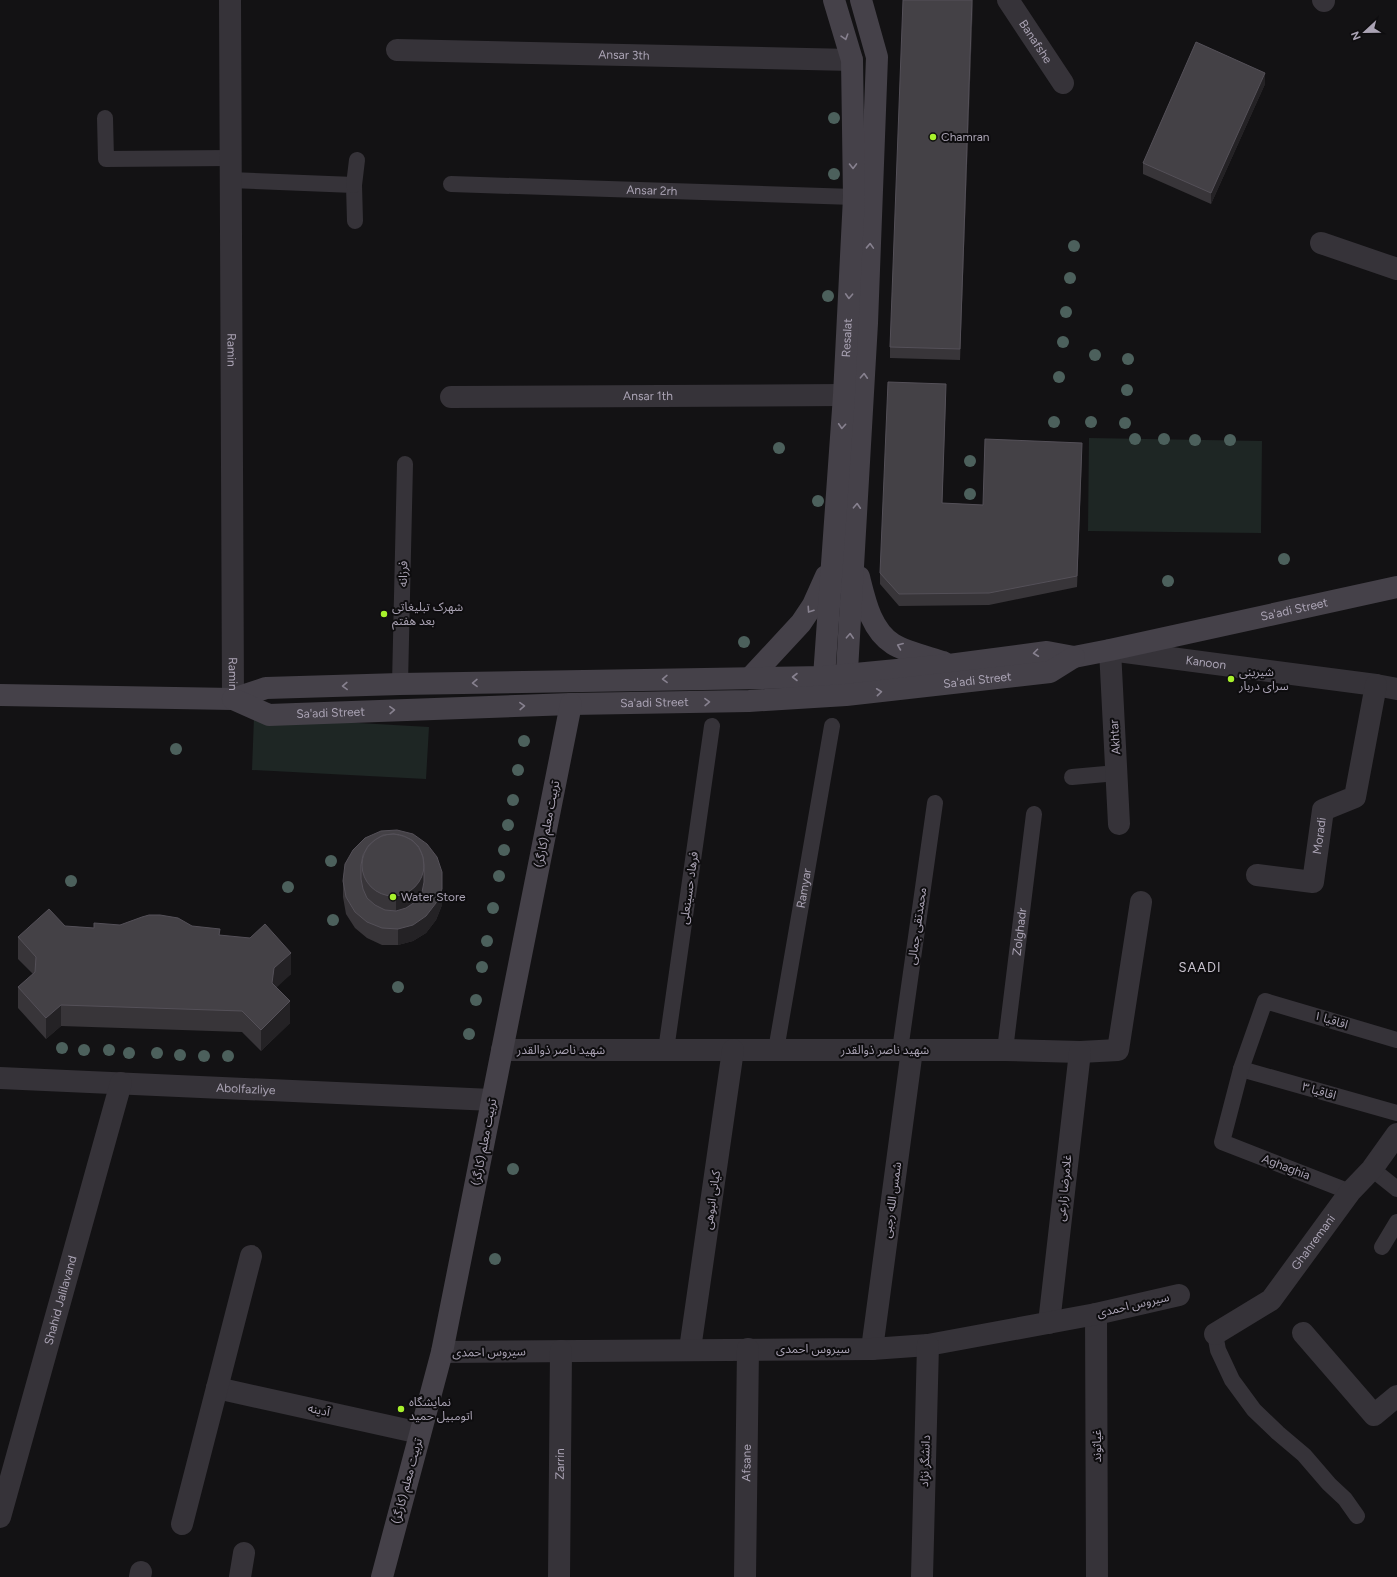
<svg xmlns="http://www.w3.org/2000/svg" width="1397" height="1577" font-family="Figtree,'Noto Sans Arabic',sans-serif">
<rect width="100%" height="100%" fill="#131214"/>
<path fill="#1e2624" d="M1089 438 1262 441 1261 533 1088 531Z
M254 717 429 727 426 779 252 770Z"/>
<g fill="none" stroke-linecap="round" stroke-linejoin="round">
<g stroke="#363339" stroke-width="16">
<path d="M105 118 106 159 230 158"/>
<path d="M230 180 354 185 355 221"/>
<path id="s1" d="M451 184 854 197"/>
<path d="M354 185 357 160"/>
<path d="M400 684 405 464"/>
<path d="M1072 777 1117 773"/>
<path d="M666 1050 712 726"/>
<path id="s2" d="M776 1050 832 726"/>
<path d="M900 1050 935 803"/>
<path id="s3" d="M1005 1050 1034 814"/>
<path d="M1241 1069 1397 1113"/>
<path d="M1372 1169 1397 1189"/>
<path d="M1350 1192 1222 1142 1241 1069 1265 1001 1397 1040"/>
<path d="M1382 1247 1397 1222"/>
<path d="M1215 1334 1218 1350 1232 1380 1254 1410 1278 1433 1304 1455 1329 1484 1345 1499 1357 1516"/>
</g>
<g stroke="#363339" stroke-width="22">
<path id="s4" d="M230 0 233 699"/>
<path id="s5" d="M1008 0 1063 83"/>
<path d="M1323 0 1324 1"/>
<path id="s6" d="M397 50 852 60"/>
<path d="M1321 243 1397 269"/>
<path id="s7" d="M451 397 844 395"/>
<path id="s8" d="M1119 824 1110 650 1376 685 1397 689"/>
<path id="s9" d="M1257 875 1313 882 1323 810 1355 797 1376 685"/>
<path d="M502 1050H1005L1080 1052 1118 1050 1141 902"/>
<path id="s10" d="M0 1078 492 1100"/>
<path d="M1096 1314 1097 1577"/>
<path d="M1049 1323 1080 1052"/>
<path d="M1303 1333 1374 1415 1397 1396"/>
<path id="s11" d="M1215 1334 1271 1300 1350 1192 1372 1169 1397 1134"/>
<path d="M690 1349 733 1050"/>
<path d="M872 1349 912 1050"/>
<path d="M442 1352 872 1349 928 1345 1096 1314 1179 1295"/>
<path d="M217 1388 420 1433"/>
<path id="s12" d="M0 1517 121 1083"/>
<path d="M182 1524 251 1256"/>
<path d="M140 1577 141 1572"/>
<path d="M240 1577 244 1553"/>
<path id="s13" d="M559 1577 561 1351"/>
<path id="s14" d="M745 1577 748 1349"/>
<path d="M922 1577 928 1345"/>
</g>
<g stroke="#454149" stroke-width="22">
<path d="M859 577C865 601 871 630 893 644 906 652 928 657 943 662"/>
<path d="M750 678 801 623 813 605 826 576"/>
<path d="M846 688 867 323 877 57 861 0"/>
<path id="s15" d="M823 691 844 395 854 197 852 60 834 0"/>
<path id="s16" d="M0 695 233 699 266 688 400 684 824 677 949 665 1047 652 1074 657 1110 650 1397 587"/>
<path id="s17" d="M233 699 269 715 571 704 749 701 846 695 1050 672 1074 657"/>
<path d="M382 1577 442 1352 571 704"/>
</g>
</g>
<g fill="#4c605c">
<circle cx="834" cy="118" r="6"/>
<circle cx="834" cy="174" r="6"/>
<circle cx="1074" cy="246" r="6"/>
<circle cx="1070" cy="278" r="6"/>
<circle cx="828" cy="296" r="6"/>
<circle cx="1066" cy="312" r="6"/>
<circle cx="1063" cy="342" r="6"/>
<circle cx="1095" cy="355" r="6"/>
<circle cx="1128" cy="359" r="6"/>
<circle cx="1059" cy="377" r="6"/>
<circle cx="1127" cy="390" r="6"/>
<circle cx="1054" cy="422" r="6"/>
<circle cx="1091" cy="422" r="6"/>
<circle cx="1125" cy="423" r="6"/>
<circle cx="1135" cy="439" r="6"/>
<circle cx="1164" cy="439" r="6"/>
<circle cx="1195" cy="440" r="6"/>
<circle cx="1230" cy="440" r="6"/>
<circle cx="779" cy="448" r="6"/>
<circle cx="970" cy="461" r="6"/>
<circle cx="970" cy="494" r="6"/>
<circle cx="818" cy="501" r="6"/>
<circle cx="1284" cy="559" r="6"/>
<circle cx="1168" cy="581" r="6"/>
<circle cx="744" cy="642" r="6"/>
<circle cx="524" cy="741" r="6"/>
<circle cx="176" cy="749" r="6"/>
<circle cx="518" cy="770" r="6"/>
<circle cx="513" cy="800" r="6"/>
<circle cx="508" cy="825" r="6"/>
<circle cx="504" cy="850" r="6"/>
<circle cx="331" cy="861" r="6"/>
<circle cx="499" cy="876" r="6"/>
<circle cx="71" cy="881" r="6"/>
<circle cx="288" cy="887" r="6"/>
<circle cx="493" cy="908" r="6"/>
<circle cx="333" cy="920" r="6"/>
<circle cx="487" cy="941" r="6"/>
<circle cx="482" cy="967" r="6"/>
<circle cx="398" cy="987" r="6"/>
<circle cx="476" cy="1000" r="6"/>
<circle cx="469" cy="1034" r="6"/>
<circle cx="62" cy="1048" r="6"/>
<circle cx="84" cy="1050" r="6"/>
<circle cx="109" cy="1050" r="6"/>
<circle cx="129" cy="1053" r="6"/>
<circle cx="157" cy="1053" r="6"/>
<circle cx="180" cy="1055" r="6"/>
<circle cx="204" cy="1056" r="6"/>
<circle cx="228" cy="1056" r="6"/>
<circle cx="513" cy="1169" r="6"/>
<circle cx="495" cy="1259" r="6"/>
</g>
<path fill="#383539" d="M973 0 960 360 890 358V347Z
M1265 84 1211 204 1143 174V163Z
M946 395 942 503 983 505 1082 454 1077 587 989 605 899 606 880 584V573Z
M353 850 442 905 436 920 426 933 413 941 398 945H382L367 938 355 928 346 914 343 897V881Z
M120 925 192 926 220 935 291 974 276 987 290 1023 261 1051 242 1032 61 1026 46 1039 18 1008V987L33 974 18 959V937L65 926 94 928Z"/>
<path fill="#242225" d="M972 0H973L960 360V349Z
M1265 73V84L1211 204V193Z
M946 384V395L942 514V503Z
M1082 443V454L1077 587V576Z
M424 868V899L396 927V897Z
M442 872V905L436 920 426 933 413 941 398 945V929Z
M291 953V974L274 990 272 983 274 968Z
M290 1001V1023L261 1051V1030Z
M61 1005V1026L46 1039V1018Z"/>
<path fill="#444146" stroke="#545058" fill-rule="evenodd" d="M903 0H972L960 349 890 347Z
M1196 42 1265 73 1211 193 1143 163Z
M888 382 946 384 942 503 983 505 985 439 1082 443 1077 576 989 593 899 594 880 573Z
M397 830 413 834 427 844 437 857 442 872V889L436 903 426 916 413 925 398 929 382 928 367 922 355 912 346 897 343 881 345 864 353 850 365 838 381 831ZM394 834 403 836 412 840 419 847 423 857 424 868V882L422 892 415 902 406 908 396 911 385 910 375 905 367 898 363 889 361 879V865L363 855 368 846 375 840 383 835Z
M362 865a31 31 0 1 1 62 0a31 31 0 1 1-62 0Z
M49 909 65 926 94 928V923L120 925 142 917 149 915H160L178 918 192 926 220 929 219 935 250 938 265 924 291 953 274 968 272 983 290 1001 261 1030 242 1011 61 1005 46 1018 18 987 35 972 36 957 18 937Z"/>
<defs><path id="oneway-chevron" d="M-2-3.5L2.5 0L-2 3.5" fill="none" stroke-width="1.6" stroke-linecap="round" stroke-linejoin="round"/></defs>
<g stroke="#87818f">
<use href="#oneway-chevron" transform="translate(845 37) rotate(73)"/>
<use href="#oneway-chevron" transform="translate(853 166) rotate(89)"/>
<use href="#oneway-chevron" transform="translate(870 246) rotate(-88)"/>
<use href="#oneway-chevron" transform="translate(849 296) rotate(93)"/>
<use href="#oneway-chevron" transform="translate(864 376) rotate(-87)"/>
<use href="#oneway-chevron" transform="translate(842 426) rotate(94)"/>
<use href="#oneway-chevron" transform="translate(857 506) rotate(-87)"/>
<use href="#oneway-chevron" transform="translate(810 610) rotate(124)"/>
<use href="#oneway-chevron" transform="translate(850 636) rotate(-87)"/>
<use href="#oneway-chevron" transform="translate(900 646) rotate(-158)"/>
<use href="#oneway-chevron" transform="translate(1036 653) rotate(173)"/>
<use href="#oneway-chevron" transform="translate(795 677) rotate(180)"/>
<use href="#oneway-chevron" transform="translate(665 679) rotate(179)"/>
<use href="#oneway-chevron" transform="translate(475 683) rotate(179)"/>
<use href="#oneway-chevron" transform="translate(345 686) rotate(178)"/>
<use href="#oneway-chevron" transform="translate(879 692) rotate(-6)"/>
<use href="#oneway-chevron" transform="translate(707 702) rotate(-1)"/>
<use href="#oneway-chevron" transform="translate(522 706) rotate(-2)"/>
<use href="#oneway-chevron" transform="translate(392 710) rotate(-2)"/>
</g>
<g fill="#a7f12c" stroke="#0e0d0f" stroke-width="1.5">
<circle cx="933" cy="137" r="4"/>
<circle cx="384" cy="614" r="4"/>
<circle cx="1231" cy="679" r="4"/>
<circle cx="393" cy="897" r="4"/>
<circle cx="401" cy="1409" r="4"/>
</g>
<g text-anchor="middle" stroke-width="4" stroke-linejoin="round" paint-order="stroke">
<g font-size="12" fill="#aaa3b4" stroke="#0e0d0f">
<text dy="4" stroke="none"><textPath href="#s5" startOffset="50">Banafshe</textPath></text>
<text dy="4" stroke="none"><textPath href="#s6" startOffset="227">Ansar 3th</textPath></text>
<text dy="4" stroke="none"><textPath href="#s1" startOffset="201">Ansar 2rh</textPath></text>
<text dy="4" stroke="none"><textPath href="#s15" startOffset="354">Resalat</textPath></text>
<text dy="4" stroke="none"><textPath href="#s4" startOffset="350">Ramin</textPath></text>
<text dy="4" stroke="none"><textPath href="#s7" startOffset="197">Ansar 1th</textPath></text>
<text transform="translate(403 574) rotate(-89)" y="4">فرزانه</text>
<text dy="4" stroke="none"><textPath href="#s16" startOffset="1303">Sa'adi Street</textPath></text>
<text dy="4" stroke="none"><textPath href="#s8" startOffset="271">Kanoon</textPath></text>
<text dy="4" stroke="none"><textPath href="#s4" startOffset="674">Ramin</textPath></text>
<text dy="4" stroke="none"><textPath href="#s17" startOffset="749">Sa'adi Street</textPath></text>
<text dy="4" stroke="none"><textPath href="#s17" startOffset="425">Sa'adi Street</textPath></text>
<text dy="4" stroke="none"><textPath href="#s17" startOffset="101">Sa'adi Street</textPath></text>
<text transform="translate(1115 737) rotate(-94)" y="4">Akhtar</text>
<text transform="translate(547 824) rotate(-79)" y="4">تربیت معلم (کارگر)</text>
<text dy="4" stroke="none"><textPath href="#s9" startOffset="103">Moradi</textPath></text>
<text transform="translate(689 888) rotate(-82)" y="4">فرهاد حسینعلی</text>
<text dy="4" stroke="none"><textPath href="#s2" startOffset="164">Ramyar</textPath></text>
<text transform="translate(917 926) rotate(-82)" y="4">محمدتقی جمالی</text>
<text dy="4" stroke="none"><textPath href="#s3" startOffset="119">Zolghadr</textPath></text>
<text transform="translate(1331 1020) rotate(17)" y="4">اقاقیا ۱</text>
<text x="561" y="1054">شهید ناصر ذوالقدر</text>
<text x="885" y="1054">شهید ناصر ذوالقدر</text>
<text dy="4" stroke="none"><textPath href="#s10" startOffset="246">Abolfazliye</textPath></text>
<text transform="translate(1319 1091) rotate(16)" y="4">اقاقیا ۳</text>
<text transform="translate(484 1142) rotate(-79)" y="4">تربیت معلم (کارگر)</text>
<text transform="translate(1286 1167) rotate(21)" y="4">Aghaghia</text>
<text transform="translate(1064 1188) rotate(-84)" y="4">غلامرضا زارعی</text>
<text transform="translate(712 1200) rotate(-82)" y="4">کیانی انبوهی</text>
<text transform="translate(892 1200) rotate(-82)" y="4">شمس الله رجبی</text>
<text dy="4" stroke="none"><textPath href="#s11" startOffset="137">Ghahremani</textPath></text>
<text dy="4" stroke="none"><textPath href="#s12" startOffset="225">Shahid Jalilavand</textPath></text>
<text transform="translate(1133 1305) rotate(-13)" y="4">سیروس احمدی</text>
<text x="813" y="1353">سیروس احمدی</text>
<text transform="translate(489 1352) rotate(-1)" y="4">سیروس احمدی</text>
<text transform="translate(319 1410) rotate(12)" y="4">آدینه</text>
<text transform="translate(1097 1446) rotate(-90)" y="4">غیاثوند</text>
<text transform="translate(925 1461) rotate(-88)" y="4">دانشگر نژاد</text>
<text dy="4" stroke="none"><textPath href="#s14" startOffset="114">Afsane</textPath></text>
<text dy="4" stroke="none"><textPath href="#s13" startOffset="113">Zarrin</textPath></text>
<text transform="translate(407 1481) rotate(-75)" y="4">تربیت معلم (کارگر)</text>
</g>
<g font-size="12" fill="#aaa3b4" stroke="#0e0d0f" text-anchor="start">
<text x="941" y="141">Chamran</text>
<text x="392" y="611">شهرک تبلیغاتی<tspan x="392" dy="14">بعد هفتم</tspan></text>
<text x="1239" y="676">شیرینی<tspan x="1239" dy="14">سرای دربار</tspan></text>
<text x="401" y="901">Water Store</text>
<text x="409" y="1406">نمایشگاه<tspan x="409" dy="14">اتومبیل حمید</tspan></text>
</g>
<g font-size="13" letter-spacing="1" fill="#cac4d0" stroke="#0e0d0f">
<text x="1200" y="972">SAADI</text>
</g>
</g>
<g transform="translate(1365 32) rotate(248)" stroke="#0e0d0f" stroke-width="3" paint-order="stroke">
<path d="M0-3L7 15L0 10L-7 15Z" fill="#aaa3b4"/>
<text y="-6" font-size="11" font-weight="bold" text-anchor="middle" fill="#aaa3b4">N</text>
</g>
</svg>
